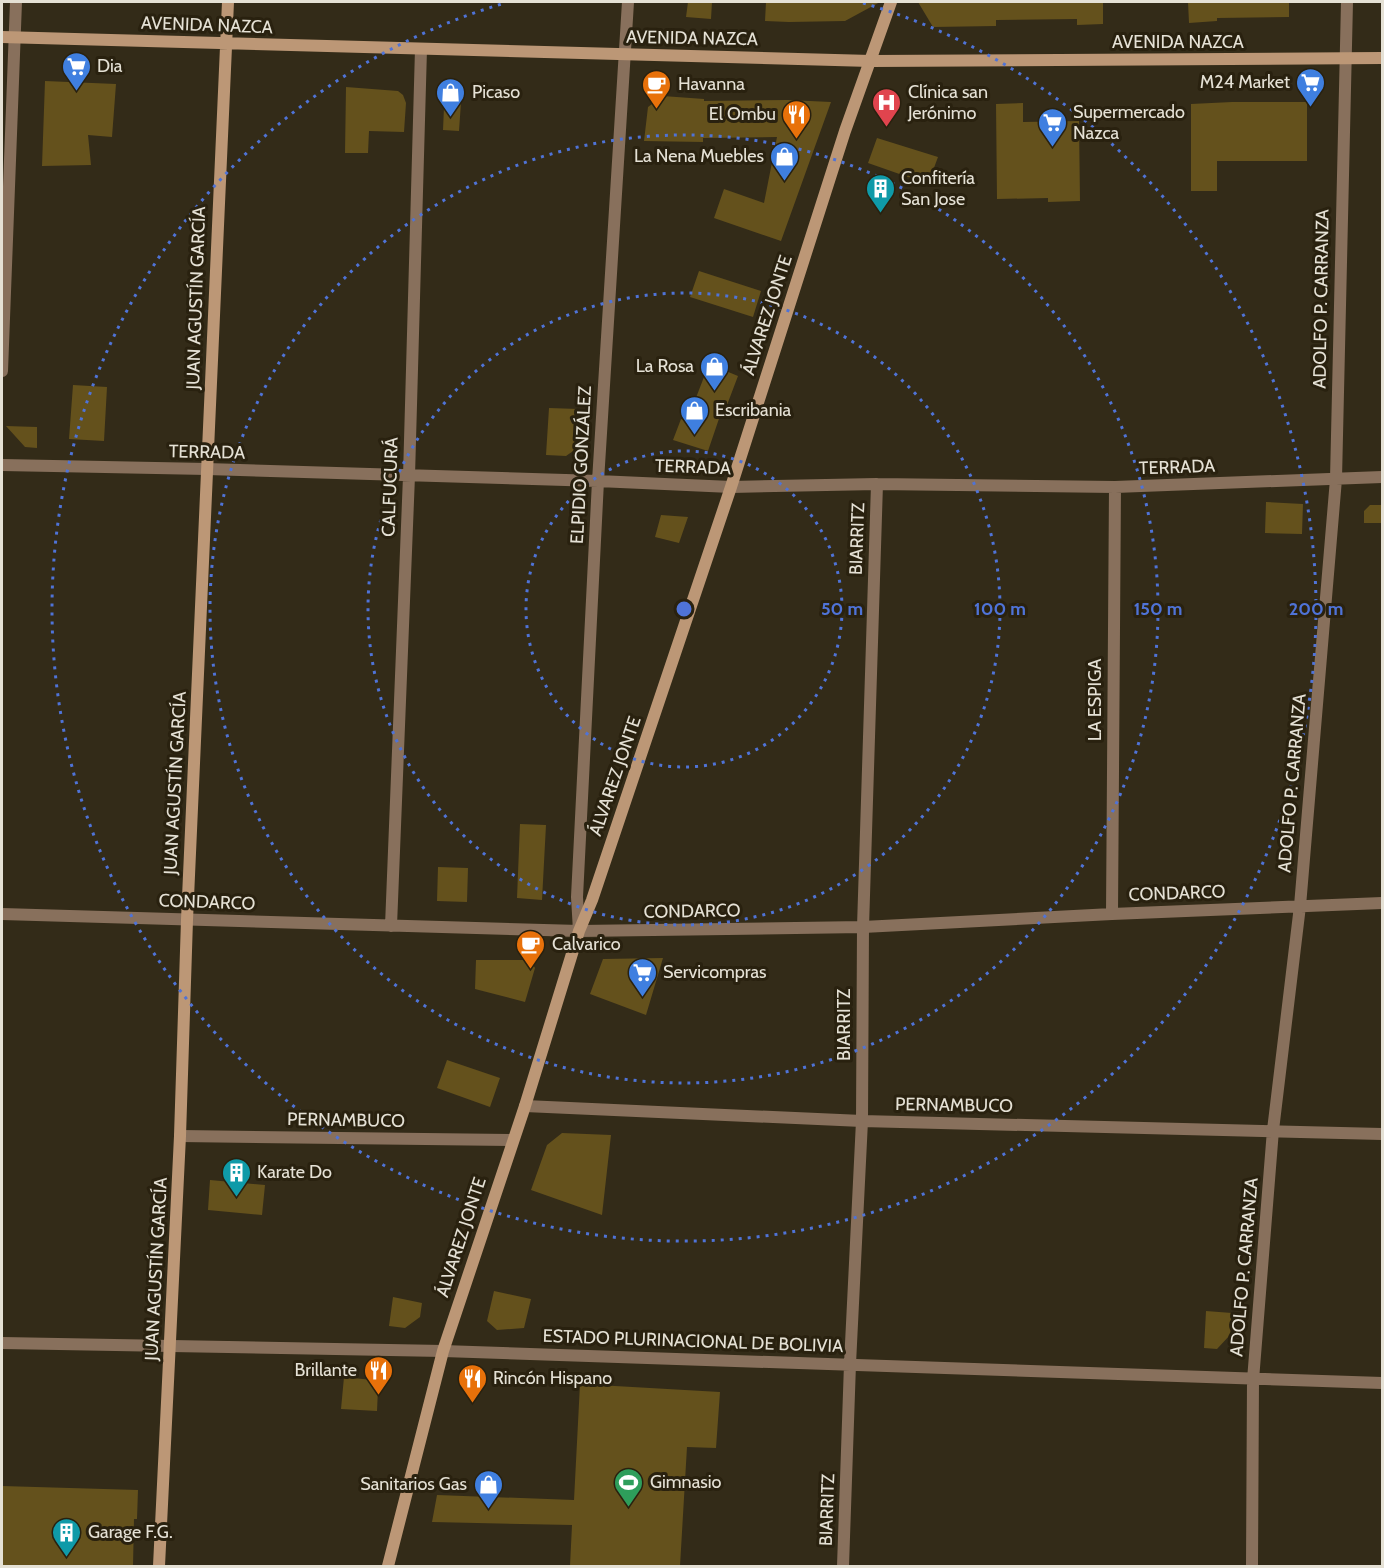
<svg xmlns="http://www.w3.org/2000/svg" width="1384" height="1568" font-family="Cabin,sans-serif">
<rect width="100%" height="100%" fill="#332b18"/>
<path fill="#64511c" d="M688 2H712L711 19 686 17Z
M766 2H880L845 21 789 22 765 21Z
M918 2H1103V24L1077 25V19L996 20V26L933 27Z
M1188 2H1289V17L1217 18V21L1189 23Z
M45 81 116 84 112 137 88 135 91 165 42 166Z
M346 87 398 91 403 95 406 103 404 132 369 131 368 153H345Z
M462 88 459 131 443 130 444 107Z
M663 96 704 99V101L788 100 831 102 781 241 714 218 724 189 764 203 777 137 703 138V142L644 141 648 107Z
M1232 102H1307V161H1217V191H1191V104Z
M1023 103V122L1079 121 1080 201 1048 202V198L997 199 996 104Z
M877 138 938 157 928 184 868 163Z
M699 271 761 291 753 317 690 297Z
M709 364 738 376 727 405 724 404 708 451 673 440 681 419 687 421Z
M73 385 107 387 104 441 69 439Z
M549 408 578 409 576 449 566 456 546 455Z
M6 426 37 427V448L25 447Z
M1266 502 1303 504 1302 534 1265 533Z
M1370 505H1383V523H1364V511Z
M661 515 688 517 679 543 655 537Z
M520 824 546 825 542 900 517 898Z
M438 867 468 868 467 902 437 901Z
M663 958 646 1015 590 994 603 959Z
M476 960H530L535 968 525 1002 475 989Z
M447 1060 500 1078 490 1107 437 1088Z
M562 1133 611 1135 602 1215 531 1190 547 1145Z
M210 1180 265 1185 262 1215 208 1210Z
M494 1291 531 1299 524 1328 497 1330 487 1321Z
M393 1297 422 1303 420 1317 405 1328 389 1326Z
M1206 1311 1232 1313 1230 1335 1217 1349 1204 1348Z
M344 1377 372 1380 378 1389 377 1411 341 1409Z
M580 1384 720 1392 716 1448 687 1447 680 1566H570L572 1525 432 1522 437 1495 574 1500Z
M2 1486 138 1490 137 1519H134L133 1566H2Z"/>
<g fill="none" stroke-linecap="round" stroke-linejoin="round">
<path stroke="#88705c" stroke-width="12" d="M2 371 16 2
M2 465 207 469 598 481 731 487 877 484 1115 487 1382 477
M2 914 579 931 863 927 1112 914 1382 903
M1112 914 1115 487
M391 926 409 476 421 49
M579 931 577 897 598 481 628 2
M525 1106 862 1121 1382 1134
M180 1136 512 1140
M2 1343 443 1351 1382 1383
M843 1566 850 1364 862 1121 863 927 877 484
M1252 1566 1253 1380 1273 1130 1300 906 1336 479 1347 2"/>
<path stroke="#bc9776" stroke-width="12" d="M2 37 871 61 1382 58
M159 1566 180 1136 187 920 228 2
M388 1566 443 1351 525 1106 579 931 592 900 731 487 845 131 891 2"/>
</g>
<g fill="none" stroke="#4f73d7" stroke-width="3" stroke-dasharray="3 6">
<circle cx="684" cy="609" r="158"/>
<circle cx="684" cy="609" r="316"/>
<circle cx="684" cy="609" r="474"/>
<path d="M863 3A632 632 0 1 1 505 3"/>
</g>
<defs>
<symbol id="supermarket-pin" viewBox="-11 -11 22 30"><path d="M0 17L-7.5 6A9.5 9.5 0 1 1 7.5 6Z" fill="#3f7fe0" stroke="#29210f"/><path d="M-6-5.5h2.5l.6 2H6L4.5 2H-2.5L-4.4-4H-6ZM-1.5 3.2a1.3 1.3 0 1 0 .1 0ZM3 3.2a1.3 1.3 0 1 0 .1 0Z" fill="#fff"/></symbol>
<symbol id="cafe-pin" viewBox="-11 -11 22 30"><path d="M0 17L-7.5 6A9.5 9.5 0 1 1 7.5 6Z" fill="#e8710a" stroke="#29210f"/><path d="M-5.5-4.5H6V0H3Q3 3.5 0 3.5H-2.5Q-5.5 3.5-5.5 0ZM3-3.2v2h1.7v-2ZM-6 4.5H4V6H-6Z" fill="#fff"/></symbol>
<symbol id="shop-pin" viewBox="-11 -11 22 30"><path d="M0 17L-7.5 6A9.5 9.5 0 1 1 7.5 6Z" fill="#3f7fe0" stroke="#29210f"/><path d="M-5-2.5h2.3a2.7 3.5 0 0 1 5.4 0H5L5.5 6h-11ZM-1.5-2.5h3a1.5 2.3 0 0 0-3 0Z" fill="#fff"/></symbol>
<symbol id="hospital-pin" viewBox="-11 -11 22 30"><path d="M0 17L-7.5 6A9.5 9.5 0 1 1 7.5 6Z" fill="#e0444e" stroke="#29210f"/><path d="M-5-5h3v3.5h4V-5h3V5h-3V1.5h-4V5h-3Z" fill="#fff"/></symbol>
<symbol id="restaurant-pin" viewBox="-11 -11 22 30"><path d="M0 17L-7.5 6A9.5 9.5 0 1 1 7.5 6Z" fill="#e8710a" stroke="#29210f"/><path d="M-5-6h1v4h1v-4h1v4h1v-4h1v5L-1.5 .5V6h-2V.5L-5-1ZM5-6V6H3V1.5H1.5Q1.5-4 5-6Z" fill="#fff"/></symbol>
<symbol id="building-pin" viewBox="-11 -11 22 30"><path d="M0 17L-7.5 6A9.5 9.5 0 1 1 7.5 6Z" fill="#0f9aa8" stroke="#29210f"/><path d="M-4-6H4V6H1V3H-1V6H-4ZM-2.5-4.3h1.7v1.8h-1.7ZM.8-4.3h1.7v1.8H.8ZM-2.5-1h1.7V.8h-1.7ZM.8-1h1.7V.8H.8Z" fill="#fff"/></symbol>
<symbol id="stadium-pin" viewBox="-11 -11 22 30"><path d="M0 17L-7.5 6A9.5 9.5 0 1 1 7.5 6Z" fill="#2e9e5b" stroke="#29210f"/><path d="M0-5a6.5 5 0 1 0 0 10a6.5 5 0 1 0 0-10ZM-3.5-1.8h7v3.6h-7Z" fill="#fff"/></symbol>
</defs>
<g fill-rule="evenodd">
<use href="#supermarket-pin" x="60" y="50" width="33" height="45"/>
<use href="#supermarket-pin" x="1294" y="66" width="33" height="45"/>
<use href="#cafe-pin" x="640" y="68" width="33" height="45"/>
<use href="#shop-pin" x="434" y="76" width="33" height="45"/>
<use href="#hospital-pin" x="870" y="86" width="33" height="45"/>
<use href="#restaurant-pin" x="780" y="98" width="33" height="45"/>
<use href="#supermarket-pin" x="1036" y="106" width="33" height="45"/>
<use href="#shop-pin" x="768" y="140" width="33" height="45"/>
<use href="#building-pin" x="864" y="172" width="33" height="45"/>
<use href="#shop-pin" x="698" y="350" width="33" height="45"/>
<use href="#shop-pin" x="678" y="394" width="33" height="45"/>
<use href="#cafe-pin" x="514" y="928" width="33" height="45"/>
<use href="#supermarket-pin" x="626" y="956" width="33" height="45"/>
<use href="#building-pin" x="220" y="1156" width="33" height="45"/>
<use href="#restaurant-pin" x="362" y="1354" width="33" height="45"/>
<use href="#restaurant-pin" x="456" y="1362" width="33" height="45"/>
<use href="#stadium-pin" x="612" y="1466" width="33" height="45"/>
<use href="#shop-pin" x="472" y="1468" width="33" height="45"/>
<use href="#building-pin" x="50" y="1516" width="33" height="45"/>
</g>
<g text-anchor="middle" stroke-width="6" stroke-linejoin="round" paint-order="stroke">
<g font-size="18" fill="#e5e1d5" stroke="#29210f">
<text transform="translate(207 25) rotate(2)" y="6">AVENIDA NAZCA</text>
<text transform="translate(692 38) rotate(1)" y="6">AVENIDA NAZCA</text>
<text x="1178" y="48">AVENIDA NAZCA</text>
<text transform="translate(196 298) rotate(-88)" y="6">JUAN AGUSTÍN GARCÍA</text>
<text transform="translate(1321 299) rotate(-89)" y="6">ADOLFO P. CARRANZA</text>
<text transform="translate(767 315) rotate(-72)" y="6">ÁLVAREZ JONTE</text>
<text transform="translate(207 452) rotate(1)" y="6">TERRADA</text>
<text transform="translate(581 465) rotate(-87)" y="6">ELPIDIO GONZÁLEZ</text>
<text transform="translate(693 467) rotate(2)" y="6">TERRADA</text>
<text transform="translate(1177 467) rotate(-2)" y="6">TERRADA</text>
<text transform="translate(390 487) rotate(-88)" y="6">CALFUCURÁ</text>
<text transform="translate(857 539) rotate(-88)" y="6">BIARRITZ</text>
<text transform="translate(1095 700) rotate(-90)" y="6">LA ESPIGA</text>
<text transform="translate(615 776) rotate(-71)" y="6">ÁLVAREZ JONTE</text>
<text transform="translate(175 783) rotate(-87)" y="6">JUAN AGUSTÍN GARCÍA</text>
<text transform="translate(1292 783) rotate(-85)" y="6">ADOLFO P. CARRANZA</text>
<text transform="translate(1177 893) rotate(-2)" y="6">CONDARCO</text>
<text transform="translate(207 902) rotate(2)" y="6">CONDARCO</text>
<text transform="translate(692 911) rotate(-1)" y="6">CONDARCO</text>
<text transform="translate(844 1025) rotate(-90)" y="6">BIARRITZ</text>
<text transform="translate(954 1105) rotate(1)" y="6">PERNAMBUCO</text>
<text transform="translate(346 1120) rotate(1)" y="6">PERNAMBUCO</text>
<text transform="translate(461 1237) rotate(-72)" y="6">ÁLVAREZ JONTE</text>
<text transform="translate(1244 1267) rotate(-85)" y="6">ADOLFO P. CARRANZA</text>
<text transform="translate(156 1269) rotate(-87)" y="6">JUAN AGUSTÍN GARCÍA</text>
<text transform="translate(693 1341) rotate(2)" y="6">ESTADO PLURINACIONAL DE BOLIVIA</text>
<text transform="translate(827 1510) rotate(-88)" y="6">BIARRITZ</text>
</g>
<g font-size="18" fill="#e5e1d5" stroke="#29210f" text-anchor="start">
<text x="97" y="72">Dia</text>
<text x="1290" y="88" text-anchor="end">M24 Market</text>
<text x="678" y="90">Havanna</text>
<text x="472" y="98">Picaso</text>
<text x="908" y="98">Clínica san<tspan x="908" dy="21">Jerónimo</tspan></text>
<text x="1073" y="118">Supermercado<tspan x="1073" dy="21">Nazca</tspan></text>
<text x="776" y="120" text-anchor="end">El Ombu</text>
<text x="764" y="162" text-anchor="end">La Nena Muebles</text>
<text x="901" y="184">Confitería<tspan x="901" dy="21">San Jose</tspan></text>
<text x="694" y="372" text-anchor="end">La Rosa</text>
<text x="715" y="416">Escribania</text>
<text x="552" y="950">Calvarico</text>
<text x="663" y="978">Servicompras</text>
<text x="257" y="1178">Karate Do</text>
<text x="357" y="1376" text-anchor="end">Brillante</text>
<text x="493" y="1384">Rincón Hispano</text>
<text x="650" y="1488">Gimnasio</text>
<text x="467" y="1490" text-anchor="end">Sanitarios Gas</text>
<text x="88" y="1538">Garage F.G.</text>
</g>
</g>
<circle cx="684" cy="609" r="9" fill="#4f73d7" stroke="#29210f" stroke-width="3"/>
<g font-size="18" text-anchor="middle" font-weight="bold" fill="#4f73d7" stroke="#29210f" stroke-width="6" stroke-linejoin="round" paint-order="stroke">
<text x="842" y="615">50 m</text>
<text x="1000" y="615">100 m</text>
<text x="1158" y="615">150 m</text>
<text x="1316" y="615">200 m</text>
</g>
<rect width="1384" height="1568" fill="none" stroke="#e5e1d5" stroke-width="6"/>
</svg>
